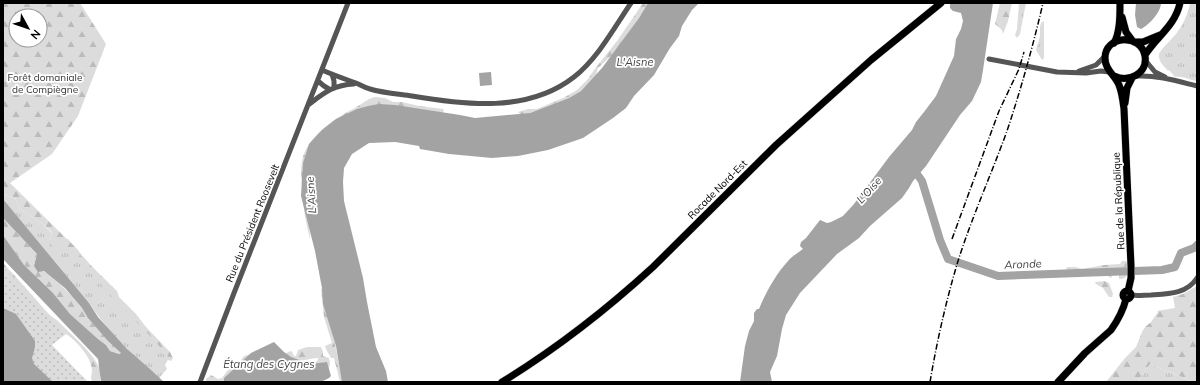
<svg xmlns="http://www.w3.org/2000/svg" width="1200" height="385" font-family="Mulish,sans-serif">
<defs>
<pattern id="grass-tufts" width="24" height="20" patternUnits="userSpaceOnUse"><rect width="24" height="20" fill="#dcdcdc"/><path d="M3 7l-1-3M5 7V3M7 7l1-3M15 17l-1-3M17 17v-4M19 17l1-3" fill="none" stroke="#bbb"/></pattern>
<pattern id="forest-firs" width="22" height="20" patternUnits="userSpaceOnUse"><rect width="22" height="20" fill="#dcdcdc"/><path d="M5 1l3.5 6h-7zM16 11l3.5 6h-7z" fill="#bbb"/></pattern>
<pattern id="park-dots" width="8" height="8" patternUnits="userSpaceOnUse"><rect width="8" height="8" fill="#dcdcdc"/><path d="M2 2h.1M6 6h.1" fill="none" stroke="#bbb" stroke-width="1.8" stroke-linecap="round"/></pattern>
</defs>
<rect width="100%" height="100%" fill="#fff"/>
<path fill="url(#grass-tufts)" d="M1019 3H1026L1020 34 1017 38 1015 35 1017 29Z
M1190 3H1197V81C1189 80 1183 76 1175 77L1169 70 1168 71C1164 66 1158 61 1159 55 1159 50 1175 37 1178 31 1184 23 1188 13 1190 3Z
M1044 21V58L1042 60 1036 50 1040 36V27L1041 23Z
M5 195 15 198 20 209 43 224 52 233 50 241 68 239 170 356 165 365 167 369 159 378C149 367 137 359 127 349 113 335 100 319 89 303L11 209 3 199V196Z
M1150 364 1194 382H1141L1139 380Z"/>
<path fill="url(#forest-firs)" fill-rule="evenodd" d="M3 3H80L106 44 78 116 52 154 10 183 78 250 80 255 117 291 119 297 136 314 146 327 170 352 173 358 171 361 166 359 168 356C148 332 125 311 104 288 98 281 93 273 87 266 83 261 75 259 72 255 68 250 70 246 64 242L53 249 50 241 52 232 43 224 20 209 15 198 5 195 3 193ZM16 16H40V40H16Z
M643 3H648L639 18 612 55 598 68 596 75 581 91 569 98 522 116 518 112 528 109H537L565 97 577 90 588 79 594 70 617 41Z
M1000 3H1012L1008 21 1003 34 1002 30 995 24Z
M375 97 385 98 393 102H402L419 106 443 109 444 110 442 114 385 107 307 211 310 234V239C306 224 303 208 302 191 302 181 300 171 302 161 307 137 331 121 351 110 360 106 366 99 375 97Z
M3 218 37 254 34 266C53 275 67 290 80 306 84 310 86 315 89 319 99 331 110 342 121 353L120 354 110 351 106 345 98 339 70 314 53 293 24 265 3 235Z
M1122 261H1126L1127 264 1126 277 1122 279H1119V270L1117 269 1113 272 1112 276 1111 278 1106 275V270H1099L1083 276 1068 277 1064 274 1067 267H1076L1082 269 1104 265 1120 264Z
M3 263C18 279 32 295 46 311 49 315 54 318 58 321 70 334 91 350 99 367 101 371 100 377 100 382H92C90 377 92 375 92 370 92 358 75 339 66 334L3 270Z
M1105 281 1109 283 1113 294 1112 297H1109L1103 288 1096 284 1095 282Z
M1197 286V382H1194L1150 364 1139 380 1141 382H1106L1125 358 1136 347 1142 332 1145 327 1151 322 1158 312 1157 311 1175 308 1173 297 1183 294Z
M323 288 343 382H340L334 358H331L326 349 325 346 332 343 324 317 321 289Z
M307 347H321L323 352V356L329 358C330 362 331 365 328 369L315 366 313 364 318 360V358C303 359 302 364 286 356V353L291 351 292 352 294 356H296L298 350Z
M253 353 230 382H206V379L211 375 218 379 222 378 227 371 233 367H236L244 356 248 355Z"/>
<path fill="url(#park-dots)" d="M3 267 66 334 52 345 88 382H3Z"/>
<path fill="#a3a3a3" d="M648 3H699L692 10 682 26 679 36 670 48 654 75 634 96 626 108 613 118 583 138 548 150 518 156 492 158 449 154 420 149 419 146 395 142 369 143 352 154 344 168 343 182 344 201 363 278 367 302 376 347 386 371 388 382H342L336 346 323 304 322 288 315 251 301 196 303 163 309 144 322 130 336 119 357 109 368 106 379 104 395 105 460 115 475 118 530 113 569 98 581 91 602 68 639 18Z
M950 3H993L983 70 981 82 972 101 960 115 926 166 913 181 909 188 902 198 870 226 859 238 837 254 800 293 786 315 782 329 777 356 770 372 772 382H740L745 346 749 331 754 321V313L757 309H759C766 292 776 274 788 261 792 256 798 253 803 249L800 246 801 242 806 238 820 220 827 223 831 222 843 216 854 204 889 157 912 130 916 122 924 112 936 96 954 56 956 39 961 29 963 21 961 13 953 11 950 8Z
M1136 3H1161C1161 12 1149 25 1141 29L1137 27 1135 15Z
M491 72 492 85 480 86 479 73Z
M3 199 89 303 98 317 127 349 150 369 164 382H101L98 359 3 259V235L24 265 53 293 70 314 98 339 106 345 110 351 119 354 121 353 108 341 88 318 82 308 65 288 44 271 38 272 34 266 37 254 3 218Z
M3 308 16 314 35 341V347L32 358 34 364 53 382H3Z
M274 342 284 352 291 357 310 364 327 362 331 376 329 378 321 382H224V378L251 353Z"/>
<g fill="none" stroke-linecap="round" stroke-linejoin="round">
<path stroke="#a3a3a3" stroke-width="8" d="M912 167 922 181 940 240 948 259 998 276 1162 270 1175 267 1181 253 1194 248 1197 245"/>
<defs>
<path id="major" d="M1122 17 1126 32 1132 40
M1135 42H1143L1160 35
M1114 43C1120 32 1120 16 1120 3
M1145 55C1157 36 1175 26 1180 3
M1114 76C1128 83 1148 74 1145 56 1141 33 1105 35 1105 58 1105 70 1115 75 1119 85 1122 92 1123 101 1124 109L1131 266V278L1128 291
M1125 103 1127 88 1132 78
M1123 295a4 4 0 1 1 8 0a4 4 0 1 1-8 0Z
M502 382C556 349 606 310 653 267L776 145 871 60 941 3
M1058 382 1085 353 1111 330C1118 320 1123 311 1126 299"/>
</defs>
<use href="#major" stroke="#dbdbdb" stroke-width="8"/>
<path stroke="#555" stroke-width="5" d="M989 59 1057 72 1086 73 1101 71 1109 72
M1145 60 1155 72 1165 77
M322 70C333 75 345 79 356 83 361 85 365 88 370 89 383 93 398 94 412 96 465 105 528 113 574 77 598 58 614 28 631 3
M1079 71 1096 65 1105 56
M332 74 334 81V87
M1137 76C1157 75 1177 81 1197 86
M318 81 324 86 329 89
M308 105C324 93 333 85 354 84
M1131 295C1138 296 1144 295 1151 295 1168 294 1187 294 1197 278
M200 382 234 293 348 3"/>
<use href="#major" stroke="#000" stroke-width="7"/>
<path stroke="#000" stroke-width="1.5" stroke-dasharray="6 2 1 2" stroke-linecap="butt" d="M952 239 999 111 1019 69 1024 52
M930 382C937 341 946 301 958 261 972 217 991 175 1007 131 1021 89 1033 46 1043 3"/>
</g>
<g text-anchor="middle" stroke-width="3.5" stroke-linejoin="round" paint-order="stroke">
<g font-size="10" fill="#333" stroke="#fff">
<text x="45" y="81">Forêt domaniale<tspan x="45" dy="12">de Compiègne</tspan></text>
</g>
<g font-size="10" fill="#000" stroke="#fff">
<text transform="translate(717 189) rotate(-45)" y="4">Rocade Nord-Est</text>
<text transform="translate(1118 201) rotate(-93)" y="4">Rue de la République</text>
<text transform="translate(252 223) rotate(-68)" y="4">Rue du Président Roosevelt</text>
</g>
<g font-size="11" font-style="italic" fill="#444" stroke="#fff">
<text x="635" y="66">L'Aisne</text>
<text transform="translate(869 190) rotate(-48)" y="4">L'Oise</text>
<text transform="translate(311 195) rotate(-94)" y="4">L'Aisne</text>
<text transform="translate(1023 264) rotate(-2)" y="4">Aronde</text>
<text x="269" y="368">Étang des Cygnes</text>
</g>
</g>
<rect width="1200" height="385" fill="none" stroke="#000000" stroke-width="8"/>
<g transform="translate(28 28) rotate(130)"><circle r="19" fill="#ffffff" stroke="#999999"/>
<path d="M0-3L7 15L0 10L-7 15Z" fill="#000000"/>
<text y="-6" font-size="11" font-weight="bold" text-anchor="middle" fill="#000000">N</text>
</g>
</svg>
